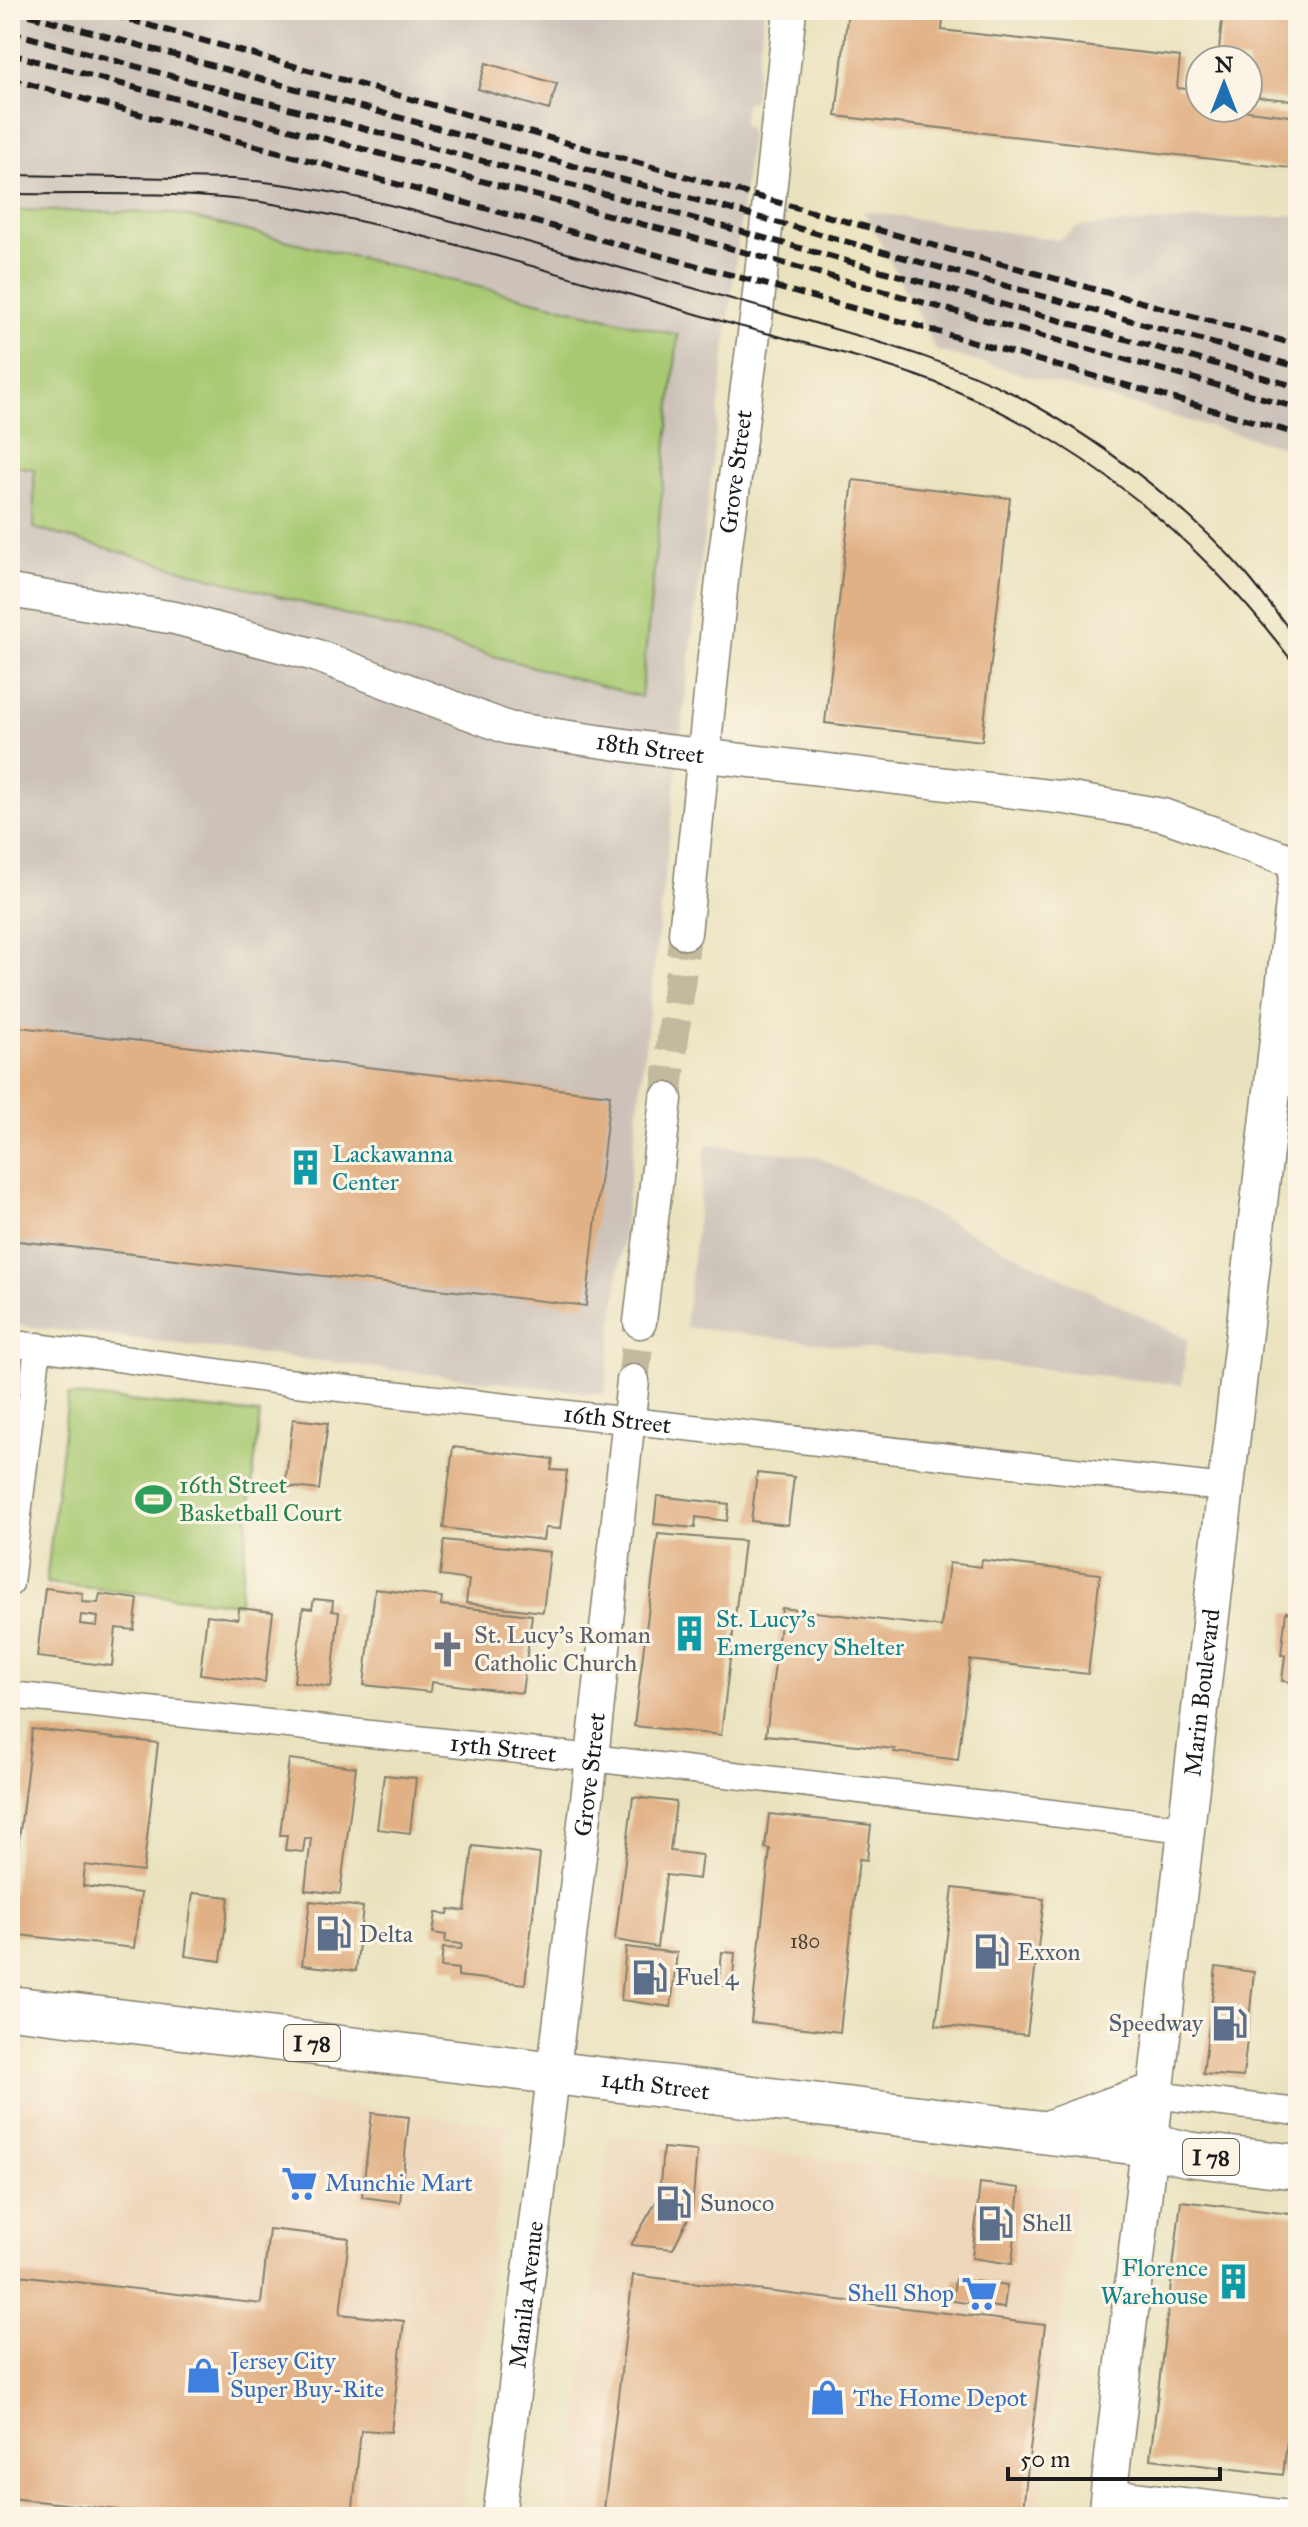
<svg xmlns="http://www.w3.org/2000/svg" width="1308" height="2527" font-family="'IM FELL Great Primer',serif">
<rect width="100%" height="100%" fill="#fcf5e5"/>
<filter id="ink" filterUnits="userSpaceOnUse"><feTurbulence type="fractalNoise" baseFrequency=".0125" numOctaves="2"/><feDisplacementMap in="SourceGraphic" scale="16" xChannelSelector="R" yChannelSelector="G"/><feConvolveMatrix kernelMatrix="1 2 1 2 8 2 1 2 1" color-interpolation-filters="sRGB"/></filter>
<filter id="wash" filterUnits="userSpaceOnUse"><feTurbulence type="fractalNoise" baseFrequency=".006" numOctaves="4" result="noise"/><feDisplacementMap in="SourceGraphic" scale="32" xChannelSelector="R" yChannelSelector="G"/><feGaussianBlur stdDeviation="1.8" result="paint"/><feColorMatrix in="noise" values="0 0 0 0 0 0 0 0 0 0 0 0 0 0 0 0 0 1.4 0 .05"/><feComposite in="paint" operator="in"/></filter>
<g filter="url(#wash)">
<rect width="100%" height="100%" fill="#eae2be"/>
<path fill="#eed7bb" d="M10 2069 284 2098 507 2125 461 2517H10Z
M610 2134 1077 2189 1038 2517H567Z"/>
<path fill="#ccc2b9" d="M10 10H764L754 98 753 101 746 103 742 124 748 128 750 136 605 1395 10 1324Z
M864 211 1058 240 1079 226 1298 215V451L936 350Z
M706 1144 818 1157 1187 1339 1182 1385 685 1327Z"/>
<path fill="#a8c972" stroke="#627247" stroke-width="2" d="M10 210 173 213 678 335 641 697 34 528V469L10 465Z
M68 1395 260 1414 239 1604 46 1583Z"/>
<g id="blocks">
<path fill="#e1b085" fill-rule="evenodd" d="M169 10H195L193 17Z
M848 10H944L942 30 1180 57 1177 88 1197 90 1196 105H1200V108H1224L1298 117V169L836 116Z
M1223 10H1298V101L1248 96V60H1218Z
M486 63 557 84 549 110 478 89Z
M853 480 1010 498 982 741 825 723Z
M10 1026 610 1095 586 1306 10 1240Z
M293 1419 328 1423 319 1490 285 1486Z
M453 1447 553 1459 551 1470 567 1471 560 1529 545 1528 543 1540 443 1528Z
M757 1473 794 1477 788 1525 751 1521Z
M657 1496 729 1504 727 1521 696 1517 695 1528 654 1524Z
M658 1534 744 1541 721 1735 634 1726Z
M444 1540 550 1552 543 1612 466 1603 469 1580 440 1576Z
M982 1560 1100 1574 1088 1674 970 1660 958 1760 894 1752 895 1749 766 1735 782 1608 941 1627 949 1563 981 1567Z
M45 1588 83 1593 82 1602 98 1603 100 1594 138 1599 134 1630 116 1628 112 1666 37 1657ZM81 1615 98 1617 97 1626 80 1624Z
M375 1589 442 1597 441 1605 532 1615 522 1693 431 1682 430 1692 364 1685Z
M314 1599 333 1601 332 1611 339 1612 331 1687 294 1682 303 1608 312 1609Z
M239 1608 273 1612 265 1682 200 1674 207 1615 238 1619Z
M1286 1612 1298 1614V1683L1282 1681 1285 1655H1281Z
M32 1729 158 1743 143 1872 85 1865 83 1886 141 1893 134 1948 10 1934V1916Z
M289 1759 356 1767 340 1894 305 1890 311 1838H305L303 1852 285 1850 287 1835H280Z
M384 1775 416 1778 410 1833 377 1829Z
M633 1797 676 1802 670 1851 702 1855 699 1879 666 1875 657 1947 615 1940Z
M769 1814 871 1825 867 1860 859 1859 840 2032 751 2022 770 1849 765 1848Z
M473 1846 540 1854 525 1984 458 1976V1969L441 1967 443 1948 461 1949 462 1944 445 1942 446 1935 433 1933 436 1913 448 1914 449 1909 465 1911Z
M953 1888 1044 1899 1027 2035 936 2025Z
M193 1893 229 1897 221 1961 185 1956Z
M310 1901 363 1907 356 1971 302 1965Z
M626 1947 677 1953 671 2007 621 2000Z
M722 1952 735 1953 732 1987 719 1985Z
M1216 1967 1254 1972 1243 2077 1203 2074Z
M372 2113 409 2117 400 2202 362 2197Z
M663 2148 697 2151 692 2210 673 2249 631 2245 659 2197Z
M980 2183 1020 2188 1012 2264 972 2258Z
M1181 2201 1298 2215V2349L1283 2475 1150 2459Z
M269 2229 349 2238 340 2314 404 2321 391 2432 361 2430 352 2517H183L10 2498V2274L261 2304Z
M633 2275 1045 2325 1022 2517H603Z
M955 2279 1007 2285 1004 2308 952 2301Z
M1296 2382H1298V2434L1290 2433Z"/>
</g>
</g>
<g filter="url(#ink)">
<use href="#blocks" fill-opacity="0" stroke="#837f6d" stroke-width="2"/>
<g fill="none" stroke-linecap="round" stroke-linejoin="round">
<path stroke="#c1ba9e" stroke-width="32" stroke-dasharray="32 16" stroke-linecap="butt" d="M666 1099 685 933
M633 1381 640 1322"/>
<defs>
<g id="minor">
<path id="s1" d="M10 1343 287 1382 1224 1488"/>
<path d="M10 1583 38 1346"/>
<path id="s2" d="M10 1695 592 1758 1185 1829"/>
<path d="M1154 2095 1298 2112"/>
<path d="M1109 2492 1298 2515"/>
</g>
<g id="tertiary">
<path id="s3" d="M10 591 175 618 315 655 508 728 666 751 1066 798 1163 815 1298 863"/>
<path id="s4" d="M685 933 724 561 757 311 790 10"/>
<path d="M640 1322 666 1099"/>
<path id="s5" d="M499 2517 592 1758 633 1381"/>
</g>
<g id="secondary">
<path id="s6" d="M1106 2517 1298 868"/>
</g>
<g id="trunk">
<path id="s7" d="M10 2007 1149 2145"/>
<path d="M1053 2130 1107 2110 1154 2095"/>
</g>
<path id="motorway" d="M1149 2145 1187 2154 1298 2167"/>
</defs>
<use href="#minor" stroke="#837f6d" stroke-width="29"/>
<use href="#tertiary" stroke="#837f6d" stroke-width="35"/>
<use href="#secondary" stroke="#837f6d" stroke-width="39"/>
<use href="#trunk" stroke="#837f6d" stroke-width="45"/>
<use href="#motorway" stroke="#837f6d" stroke-width="47"/>
<use href="#minor" stroke="#fff" stroke-width="26"/>
<use href="#tertiary" stroke="#fff" stroke-width="32"/>
<use href="#secondary" stroke="#fff" stroke-width="36"/>
<use href="#trunk" stroke="#fff" stroke-width="42"/>
<use href="#motorway" stroke="#fff" stroke-width="44"/>
<path stroke="#1c1c1c" stroke-width="2" d="M10 175 232 179C355 188 474 228 592 260 672 282 751 304 831 328 893 346 954 364 1012 393 1094 435 1186 505 1246 574 1264 595 1281 619 1298 641
M10 194C97 195 187 190 273 204 420 229 571 278 714 319 787 340 863 355 934 382 975 398 1017 419 1055 442 1151 501 1231 579 1298 669"/>
<path stroke="#1c1c1c" stroke-width="6" stroke-dasharray="12 6" stroke-linecap="butt" d="M12 10 1298 367
M95 10 823 215 1298 345
M10 32 714 224 1298 387
M10 54 701 240 1298 408
M10 79 893 319 1298 434"/>
</g>
</g>
<defs>
<symbol id="building-bare" viewBox="-9 -9 18 18"><path d="M-4-6H4V6H1V3H-1V6H-4ZM-2.5-4.3h1.7v1.8h-1.7ZM.8-4.3h1.7v1.8H.8ZM-2.5-1h1.7V.8h-1.7ZM.8-1h1.7V.8H.8Z" fill="#0f9aa8" stroke="#fcf5e5" stroke-width="2.5" paint-order="stroke"/></symbol>
<symbol id="stadium-bare" viewBox="-9 -9 18 18"><path d="M0-5a6.5 5 0 1 0 0 10a6.5 5 0 1 0 0-10ZM-3.5-1.8h7v3.6h-7Z" fill="#2e9e5b" stroke="#fcf5e5" stroke-width="2.5" paint-order="stroke"/></symbol>
<symbol id="church-bare" viewBox="-9 -9 18 18"><path d="M-1.2-6h2.4v3.5h3.3v2.4h-3.3V6h-2.4V-.1h-3.3v-2.4h3.3Z" fill="#6b7280" stroke="#fcf5e5" stroke-width="2.5" paint-order="stroke"/></symbol>
<symbol id="fuel-bare" viewBox="-9 -9 18 18"><path d="M-5.5-6h7V0h2V4h1.3V-2.5L3-4.5l.8-.8L6-3V5H2.5V1h-1V6h-7ZM-4.2-4.7v3.2H.2V-4.7Z" fill="#5c6f8a" stroke="#fcf5e5" stroke-width="2.5" paint-order="stroke"/></symbol>
<symbol id="supermarket-bare" viewBox="-9 -9 18 18"><path d="M-6-5.5h2.5l.6 2H6L4.5 2H-2.5L-4.4-4H-6ZM-1.5 3.2a1.3 1.3 0 1 0 .1 0ZM3 3.2a1.3 1.3 0 1 0 .1 0Z" fill="#3f7fe0" stroke="#fcf5e5" stroke-width="2.5" paint-order="stroke"/></symbol>
<symbol id="shop-bare" viewBox="-9 -9 18 18"><path d="M-5-2.5h2.3a2.7 3.5 0 0 1 5.4 0H5L5.5 6h-11ZM-1.5-2.5h3a1.5 2.3 0 0 0-3 0Z" fill="#3f7fe0" stroke="#fcf5e5" stroke-width="2.5" paint-order="stroke"/></symbol>
</defs>
<g fill-rule="evenodd">
<use href="#building-bare" x="280" y="1142" width="51" height="51"/>
<use href="#stadium-bare" x="128" y="1474" width="51" height="51"/>
<use href="#building-bare" x="664" y="1608" width="51" height="51"/>
<use href="#church-bare" x="422" y="1624" width="51" height="51"/>
<use href="#fuel-bare" x="308" y="1908" width="51" height="51"/>
<use href="#fuel-bare" x="966" y="1926" width="51" height="51"/>
<use href="#fuel-bare" x="624" y="1952" width="51" height="51"/>
<use href="#fuel-bare" x="1204" y="1998" width="51" height="51"/>
<use href="#supermarket-bare" x="274" y="2158" width="51" height="51"/>
<use href="#fuel-bare" x="648" y="2178" width="51" height="51"/>
<use href="#fuel-bare" x="970" y="2198" width="51" height="51"/>
<use href="#building-bare" x="1208" y="2256" width="51" height="51"/>
<use href="#supermarket-bare" x="954" y="2268" width="51" height="51"/>
<use href="#shop-bare" x="178" y="2350" width="51" height="51"/>
<use href="#shop-bare" x="802" y="2372" width="51" height="51"/>
</g>
<g text-anchor="middle" stroke-width="6" stroke-linejoin="round" paint-order="stroke">
<g font-size="20" fill="#4d4136">
<text x="805" y="1948">180</text>
</g>
<g fill="#fcf5e5" stroke="#5f5d58" stroke-width="2">
<rect x="284" y="2025" width="56" height="36" rx="6"/>
<rect x="1183" y="2139" width="56" height="36" rx="6"/>
</g>
<g font-size="22" font-weight="bold" fill="#1c1c1c">
<text x="312" y="2051">I 78</text>
<text x="1211" y="2165">I 78</text>
</g>
<g font-size="24" fill="#1c1c1c" stroke="#fcf5e5">
<text dy="8" stroke="none"><textPath href="#s4" startOffset="464">Grove Street</textPath></text>
<text dy="8" stroke="none"><textPath href="#s3" startOffset="662">18th Street</textPath></text>
<text dy="8" stroke="none"><textPath href="#s1" startOffset="612">16th Street</textPath></text>
<text dy="8" stroke="none"><textPath href="#s6" startOffset="830">Marin Boulevard</textPath></text>
<text dy="8" stroke="none"><textPath href="#s2" startOffset="496">15th Street</textPath></text>
<text dy="8" stroke="none"><textPath href="#s5" startOffset="748">Grove Street</textPath></text>
<text dy="8" stroke="none"><textPath href="#s7" startOffset="650">14th Street</textPath></text>
<text dy="8" stroke="none"><textPath href="#s5" startOffset="224">Manila Avenue</textPath></text>
</g>
<g font-size="24" fill="#0d838f" stroke="#fcf5e5" text-anchor="start">
<text x="332" y="1162">Lackawanna<tspan x="332" dy="28">Center</tspan></text>
<text x="716" y="1627">St. Lucy's<tspan x="716" dy="28">Emergency Shelter</tspan></text>
<text x="1208" y="2276" text-anchor="end">Florence<tspan x="1208" dy="28">Warehouse</tspan></text>
</g>
<g font-size="24" fill="#27864d" stroke="#fcf5e5" text-anchor="start">
<text x="179" y="1493">16th Street<tspan x="179" dy="28">Basketball Court</tspan></text>
</g>
<g font-size="24" fill="#5b616d" stroke="#fcf5e5" text-anchor="start">
<text x="474" y="1643">St. Lucy's Roman<tspan x="474" dy="28">Catholic Church</tspan></text>
</g>
<g font-size="24" fill="#4e5e75" stroke="#fcf5e5" text-anchor="start">
<text x="359" y="1942">Delta</text>
<text x="1017" y="1960">Exxon</text>
<text x="675" y="1985">Fuel 4</text>
<text x="1203" y="2031" text-anchor="end">Speedway</text>
<text x="700" y="2211">Sunoco</text>
<text x="1022" y="2231">Shell</text>
</g>
<g font-size="24" fill="#366cbe" stroke="#fcf5e5" text-anchor="start">
<text x="325" y="2191">Munchie Mart</text>
<text x="954" y="2301" text-anchor="end">Shell Shop</text>
<text x="230" y="2369">Jersey City<tspan x="230" dy="28">Super Buy-Rite</tspan></text>
<text x="853" y="2406">The Home Depot</text>
</g>
</g>
<rect width="1308" height="2527" fill="none" stroke="#fcf5e5" stroke-width="40"/>
<g transform="translate(1224 84)"><circle r="38" fill="#fcf5e5" stroke="#a29e95" stroke-width="2"/>
<path d="M0-6L14 30L0 20L-14 30Z" fill="#1f6fb2"/>
<text y="-12" font-size="22" font-weight="bold" text-anchor="middle" fill="#1c1c1c">N</text>
</g>
<path d="M1008 2467v12h212v-12" fill="none" stroke="#1c1c1c" stroke-width="4"/>
<text x="1020" y="2467" font-size="24" fill="#1c1c1c" stroke="#fcf5e5" stroke-width="6" paint-order="stroke">50 m</text>
</svg>
